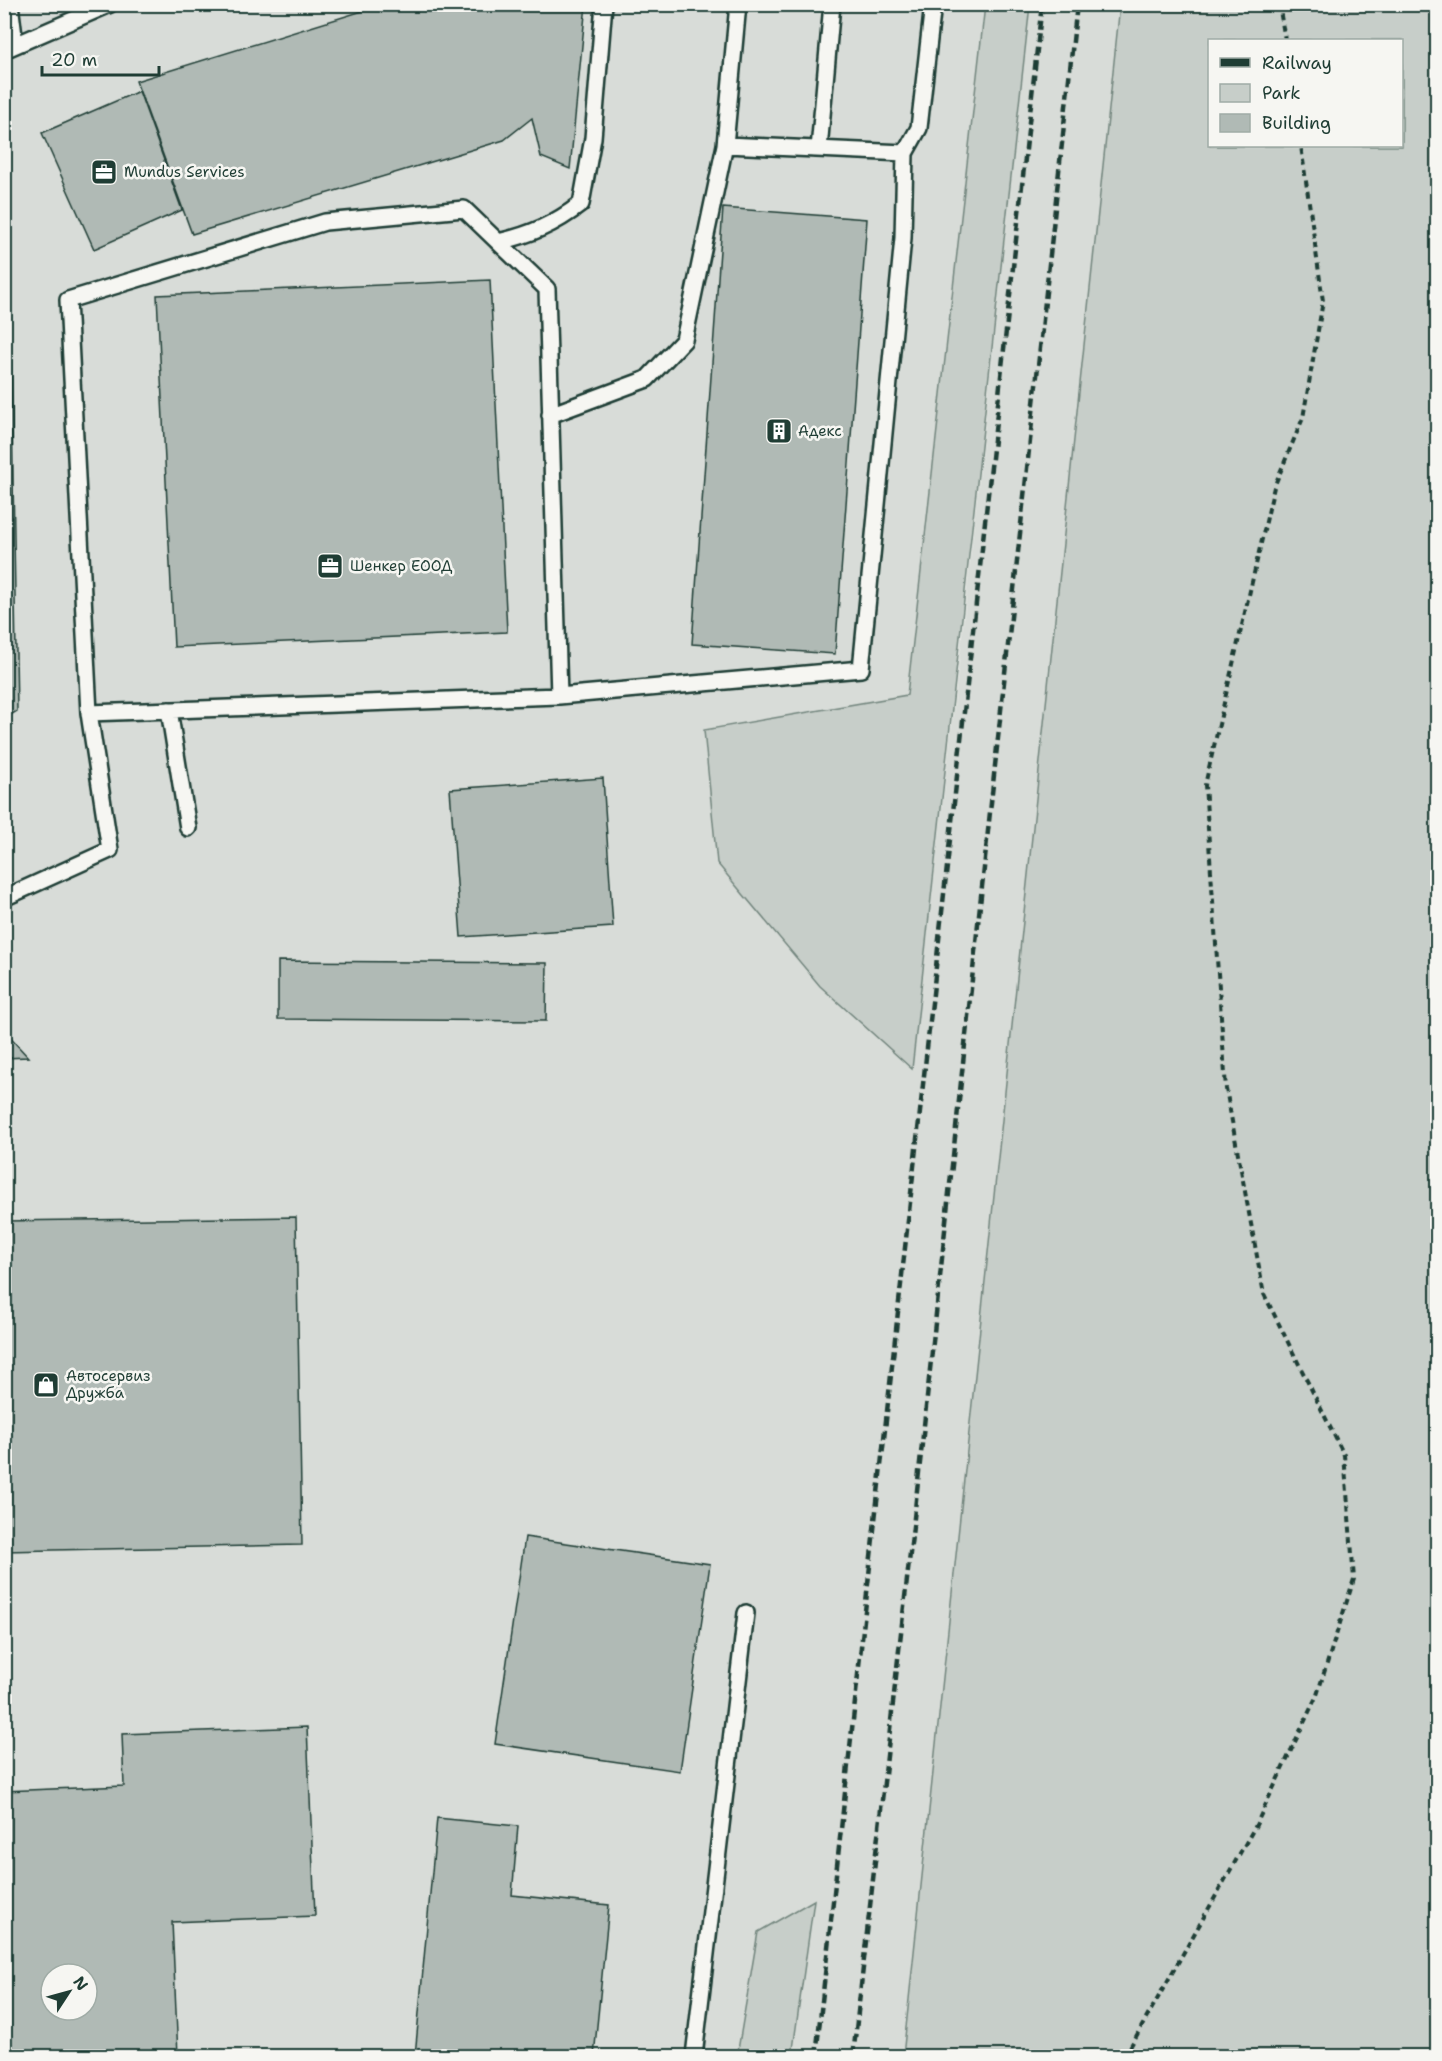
<svg xmlns="http://www.w3.org/2000/svg" width="1442" height="2061" font-family="'Shantell Sans',sans-serif">
<rect width="100%" height="100%" fill="#e9ebe7"/>
<filter id="ink" filterUnits="userSpaceOnUse"><feTurbulence type="fractalNoise" baseFrequency=".0167" numOctaves="2"/><feDisplacementMap in="SourceGraphic" scale="12" xChannelSelector="R" yChannelSelector="G"/><feConvolveMatrix kernelMatrix="1 2 1 2 8 2 1 2 1" color-interpolation-filters="sRGB"/></filter>
<g filter="url(#ink)">
<path fill="#d8dcd8" fill-rule="evenodd" d="M5 5H985L907 695 704 730 717 863 820 986 912 1068 960 653 1030 5H1120L903 2056H792L813 1901 758 1932 737 2056H5ZM51 1974H87V2010H51Z"/>
<path fill="#c7cec9" stroke="#73867e" stroke-width="1.5" fill-rule="evenodd" d="M985 5H1030L912 1069 820 986 717 863 704 730 907 695Z
M1120 5H1437V2056H903ZM1210 40H1402V146H1210Z
M814 1900 792 2056H737L758 1932Z"/>
<path fill="#b0bab5" stroke="#1f3d34" stroke-width="1.5" fill-rule="evenodd" d="M385 4H586L570 169 541 157 532 118 504 140 192 234 136 81Z
M139 91 182 210 94 249 42 133Z
M723 208 867 219 835 654 692 644Z
M490 280 507 632 174 647 157 295Z
M4 355 11 361 17 711 4 719Z
M603 778 613 927 461 937 450 789Z
M278 961 547 963 546 1021 278 1019Z
M4 1031 28 1057 4 1058Z
M296 1217 302 1545 4 1551V1221Z
M525 1537 710 1564 680 1771 495 1744Z
M307 1727 315 1916 172 1922 178 2056H4V1791L124 1786 122 1734ZM51 1974H87V2010H51Z
M437 1818 518 1826 512 1895 609 1905 594 2056H415Z"/>
<g fill="none" stroke-linecap="round" stroke-linejoin="round">
<defs>
<path id="lane" d="M10 4 15 44
M738 4 725 145 905 153
M4 50 110 4
M819 149 832 4
M464 209 547 289 559 696 89 713 68 300 325 222Z
M498 242C530 235 555 224 581 204L593 138 604 4
M550 415 647 379 684 340 725 145
M559 696 861 669 903 238 905 153 919 128 933 4
M169 710 188 828
M4 898 110 850 89 713
M694 2056 746 1613"/>
</defs>
<use href="#lane" stroke="#1f3d34" stroke-width="20"/>
<path stroke="#1f3d34" stroke-width="4" stroke-dasharray="6 4.5" stroke-linecap="butt" d="M1279 4 1285 40
M1125 2056 1256 1825 1317 1695 1354 1579 1344 1455 1264 1294 1226 1089 1205 785 1274 487 1303 418 1323 301 1301 146"/>
<use href="#lane" stroke="#f6f6f2" stroke-width="15"/>
<path stroke="#1f3d34" stroke-width="4.5" stroke-dasharray="9 4.5" stroke-linecap="butt" d="M816 2056 1042 4
M853 2056 915 1509 1077 4"/>
</g>
</g>
<defs>
<symbol id="office-square" viewBox="-11 -11 22 22"><rect x="-9" y="-9" width="18" height="18" rx="4" fill="#1f3d34" stroke="#f6f6f2"/><path d="M-6-3h4V-5.5h4V-3h4V5H-6ZM-1-4.5V-3h2v-1.5ZM-6 0V1H6V0Z" fill="#fff"/></symbol>
<symbol id="building-square" viewBox="-11 -11 22 22"><rect x="-9" y="-9" width="18" height="18" rx="4" fill="#1f3d34" stroke="#f6f6f2"/><path d="M-4-6H4V6H1V3H-1V6H-4ZM-2.5-4.3h1.7v1.8h-1.7ZM.8-4.3h1.7v1.8H.8ZM-2.5-1h1.7V.8h-1.7ZM.8-1h1.7V.8H.8Z" fill="#fff"/></symbol>
<symbol id="shop-square" viewBox="-11 -11 22 22"><rect x="-9" y="-9" width="18" height="18" rx="4" fill="#1f3d34" stroke="#f6f6f2"/><path d="M-5-2.5h2.3a2.7 3.5 0 0 1 5.4 0H5L5.5 6h-11ZM-1.5-2.5h3a1.5 2.3 0 0 0-3 0Z" fill="#fff"/></symbol>
</defs>
<g fill-rule="evenodd">
<use href="#office-square" x="89" y="157" width="30" height="30"/>
<use href="#building-square" x="764" y="416" width="30" height="30"/>
<use href="#office-square" x="315" y="551" width="30" height="30"/>
<use href="#shop-square" x="31" y="1370" width="30" height="30"/>
</g>
<g text-anchor="middle" stroke-width="5" stroke-linejoin="round" paint-order="stroke">
<g font-size="15" fill="#1f3d34" stroke="#f6f6f2" text-anchor="start">
<text x="124" y="177">Mundus Services</text>
<text x="798" y="436">Адекс</text>
<text x="350" y="571">Шенкер ЕООД</text>
<text x="66" y="1381">Автосервиз<tspan x="66" dy="17">Дружба</tspan></text>
</g>
</g>
<rect width="1442" height="2061" fill="none" stroke="#f6f6f2" stroke-width="24"/>
<rect x="12" y="12" width="1418" height="2037" fill="none" stroke="#1f3d34" stroke-width="2" filter="url(#ink)"/>
<rect x="1208" y="39" width="195" height="108" fill="#f6f6f2" stroke="#a0aca6" stroke-width="1.5"/>
<rect x="1220" y="58" width="30" height="9" fill="#1f3d34" stroke="#a0aca6" stroke-width="1.5"/>
<text x="1262" y="69" font-size="18" fill="#1f3d34">Railway</text>
<rect x="1220" y="84" width="30" height="18" fill="#c7cec9" stroke="#a0aca6" stroke-width="1.5"/>
<text x="1262" y="99" font-size="18" fill="#1f3d34">Park</text>
<rect x="1220" y="114" width="30" height="18" fill="#b0bab5" stroke="#a0aca6" stroke-width="1.5"/>
<text x="1262" y="129" font-size="18" fill="#1f3d34">Building</text>
<g transform="translate(69 1992) rotate(54)"><circle r="28" fill="#f6f6f2" stroke="#a0aca6" stroke-width="1.5"/>
<path d="M0-4.5L10 22L0 15L-10 22Z" fill="#1f3d34"/>
<text y="-9" font-size="16" font-weight="bold" text-anchor="middle" fill="#1f3d34">N</text>
</g>
<path d="M42 66v9h117v-9" fill="none" stroke="#1f3d34" stroke-width="3"/>
<text x="51" y="66" font-size="18" fill="#1f3d34" stroke="#f6f6f2" stroke-width="4.5" paint-order="stroke">20 m</text>
</svg>
